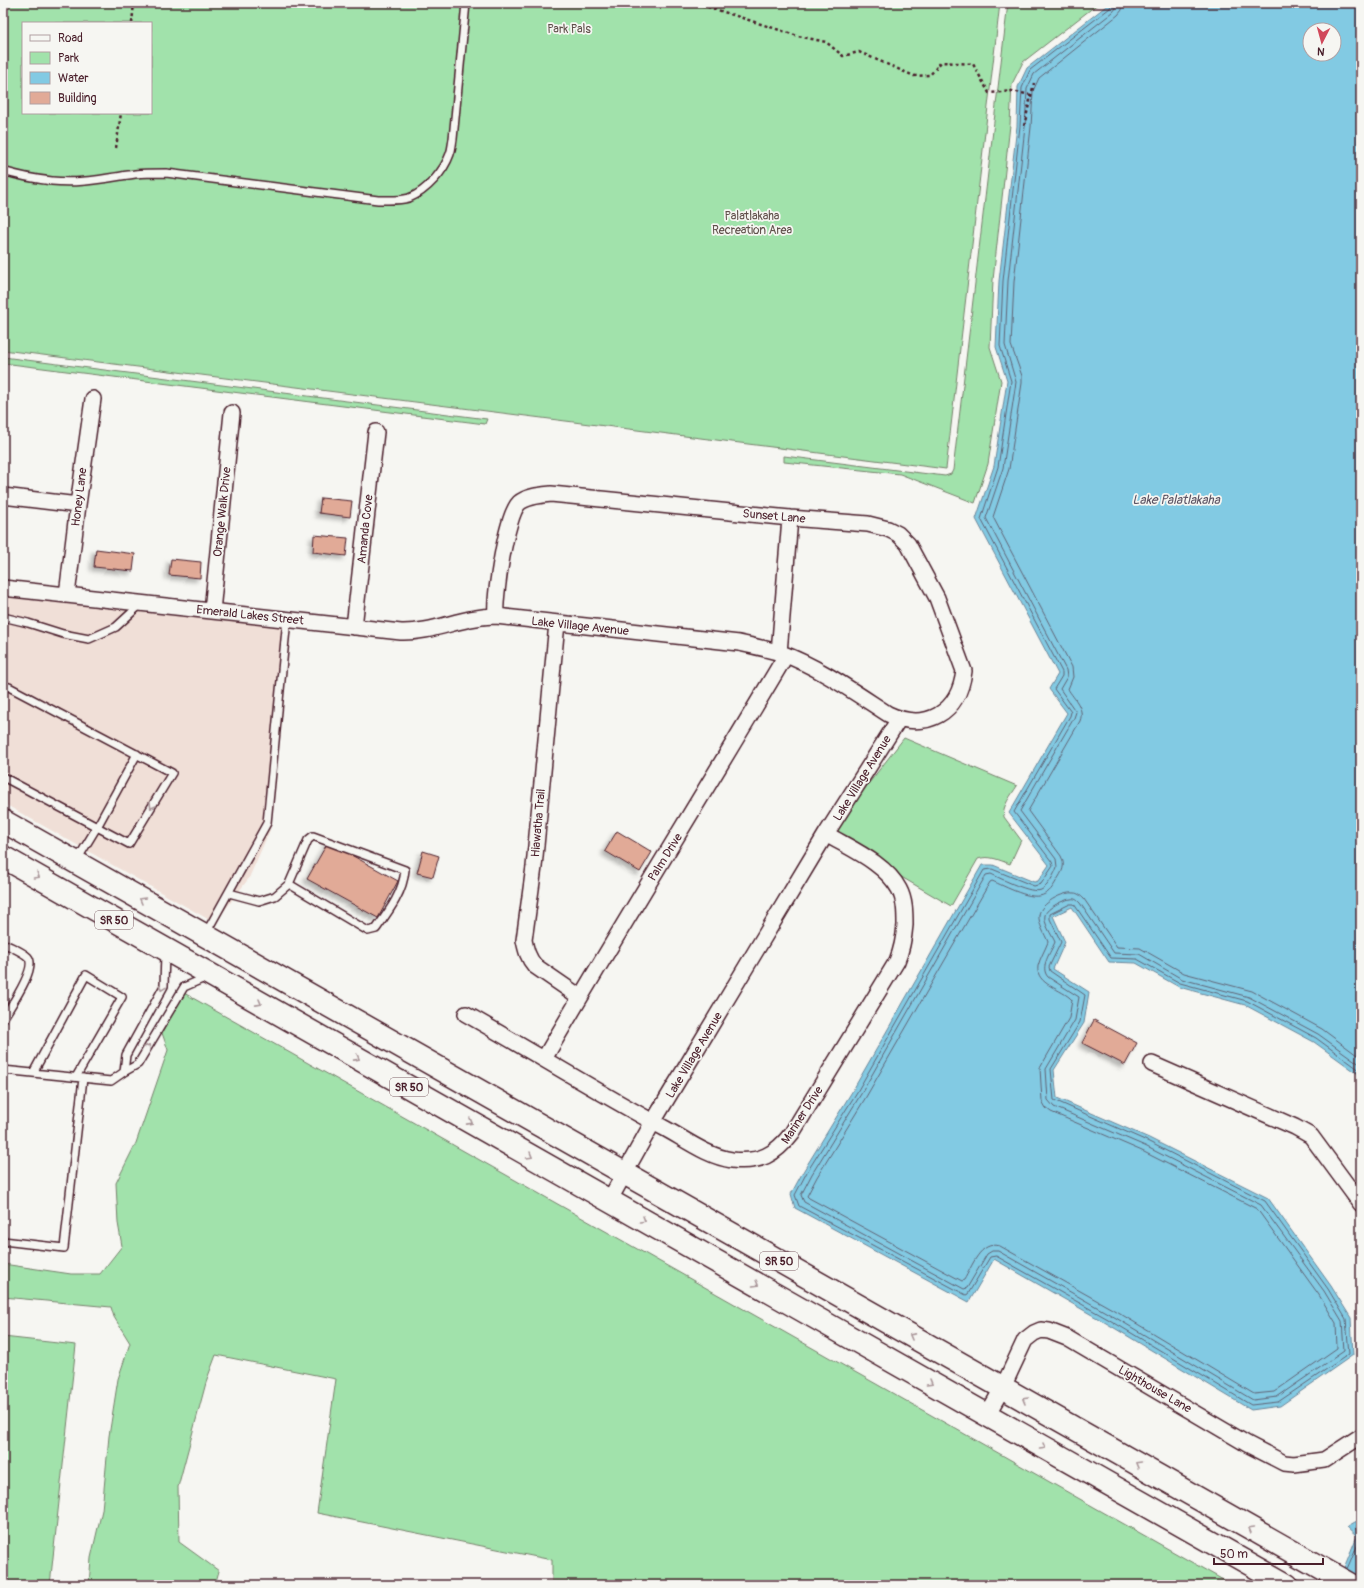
<svg xmlns="http://www.w3.org/2000/svg" width="1364" height="1588" font-family="Pangolin,sans-serif">
<defs>
<filter id="shadow"><feDropShadow dx="-3.5" dy="3.5" stdDeviation="2" flood-color="#0004"/></filter>
</defs>
<rect width="100%" height="100%" fill="#f6f6f2"/>
<filter id="ink" filterUnits="userSpaceOnUse"><feTurbulence type="fractalNoise" baseFrequency=".025" numOctaves="2"/><feDisplacementMap in="SourceGraphic" scale="8" xChannelSelector="R" yChannelSelector="G"/><feConvolveMatrix kernelMatrix="1 2 1 2 8 2 1 2 1" color-interpolation-filters="sRGB"/></filter>
<g filter="url(#ink)">
<path fill="#f0dfd7" d="M3 597 289 628 270 830 249 878 215 923 3 803Z"/>
<path fill="#a1e2ab" stroke="#76806b" fill-rule="evenodd" d="M3 3H1000L946 469 3 350ZM23 23H151V113H23Z
M1008 3H1099L1023 62 1012 84 1010 125 993 280 990 347 1001 381 988 464 975 503 900 474 784 462V456L945 476 951 474 953 470Z
M3 357 487 419 485 424 3 363Z
M904 738 1017 786C1012 794 1001 807 1004 817L1021 840 1010 864C999 860 989 855 978 859L951 906 898 875 879 857 837 831 859 796Z
M184 993 1232 1585H552V1560L317 1513 336 1379 216 1355 207 1379 178 1487 179 1542 219 1571 215 1585H89L91 1558 102 1510 109 1436 118 1379 130 1343 114 1317 111 1307 3 1297V1264L71 1274H100L122 1246 118 1223 116 1183 136 1143 168 1050 162 1033Z
M3 1337 76 1345 50 1585H3Z"/>
<path fill="#82cae3" stroke="#6c8699" fill-rule="evenodd" d="M1110 3H1361V1076L1314 1042 1245 1005 1179 987 1136 963 1109 962 1072 907 1053 916 1065 942 1053 969 1089 992 1084 1023 1054 1070 1057 1098 1149 1138 1268 1198 1331 1286 1351 1318 1353 1355 1280 1406 1251 1410 1106 1323 994 1259 969 1302 795 1208 791 1194 804 1170 853 1090 982 865H993L1034 882 1038 881 1049 865 1009 813 1067 713 1049 689 1058 674 976 519 994 466 1007 381 996 347 999 281 1017 126 1018 87 1027 68ZM1310 30H1334V54H1310Z
M1361 1519V1585H1337L1357 1536 1347 1527Z"/>
<g fill="none" stroke-linecap="round" stroke-linejoin="round">
<path stroke="#606375" stroke-width="1" d="M1112 3 1110 8 1030 70 1022 88 1020 126 1003 281 1000 346 1011 381 998 467 981 519 1062 672V676L1054 689 1071 712 1070 716 1014 812 1052 862 1053 866 1041 884 1034 886 992 869 984 870 857 1092 807 1172 795 1195 799 1206 966 1295 968 1294 990 1257 996 1256 1108 1319 1251 1405 1278 1402 1349 1354 1346 1319 1328 1289 1265 1201 1147 1141 1054 1100 1051 1069 1080 1022 1085 995 1050 971 1049 967 1061 942 1050 919V914L1070 904H1074L1111 958 1137 959 1180 983 1247 1001 1316 1038 1361 1071
M1117 3 1116 8 1113 12 1034 74 1027 89 1025 127 1008 281 1005 345 1016 382 1003 468 986 518 1066 670 1067 677 1060 689 1076 712 1074 718 1020 811 1056 859 1057 867C1055 873 1048 887 1041 890 1031 894 1002 879 991 874L986 875 861 1094 812 1174 801 1195 804 1202 964 1289 967 1288 987 1254 992 1251H998L1111 1315 1253 1400 1277 1397 1344 1351 1342 1321 1324 1291 1261 1205 1145 1146 1054 1107 1048 1100 1046 1069 1075 1020 1079 997 1048 977C1039 967 1051 952 1055 942 1052 935 1043 923 1045 915 1046 908 1065 899 1071 899 1075 898 1077 900 1080 903L1114 953 1139 954 1182 979 1249 997 1318 1034 1361 1065
M1123 3 1122 10 1118 15 1039 78 1033 91 1031 127 1014 282 1011 345 1022 376V383L1009 469 993 517 1072 667 1073 677 1068 689C1074 699 1085 708 1080 721L1028 811 1061 856C1066 866 1062 872 1057 880 1054 885 1051 891 1045 894 1032 902 1005 886 992 881L990 882 866 1097 817 1177 807 1196 809 1198 962 1281 964 1280C972 1267 980 1240 1000 1246L1114 1310 1254 1394 1274 1392 1337 1348 1336 1323 1319 1295 1257 1209 1142 1151 1051 1112 1046 1108 1042 1101 1040 1068 1069 1018 1072 1000C1063 989 1035 985 1038 966 1040 958 1045 950 1048 942 1045 934 1038 924 1039 915 1040 904 1063 891 1074 893 1078 893 1081 896 1084 899L1117 947 1140 948 1184 973 1252 991 1322 1029 1361 1058
M1347 1569 1361 1536 1355 1527 1361 1524"/>
</g>
<path fill="#e1aa97" stroke="#4a1f2b" filter="url(#shadow)" d="M321 498 352 501 350 517 319 513Z
M314 535 348 538 346 556 313 552Z
M96 549 135 554 133 571 94 567Z
M171 559 201 562 200 578 169 575Z
M617 831 652 852 640 872 605 851Z
M328 842 398 881 378 918 307 879Z
M423 851 439 856 433 877 417 873Z
M1094 1020 1137 1043 1125 1065 1082 1043Z"/>
<g fill="none" stroke-linecap="round" stroke-linejoin="round">
<defs>
<path id="lane" d="M3 171C19 176 35 179 52 181 79 184 107 178 135 174 145 173 155 173 166 173L378 200C388 200 399 201 409 198 427 191 444 171 450 154 452 149 452 144 453 139L466 3
M3 617 28 623 63 634 89 639 116 627 142 603
M3 686 9 687 172 773 129 844 97 827 137 754
M3 777 97 827 77 860
M229 893 259 901 275 896 289 884 308 840 313 836 405 870C403 893 389 911 376 929L368 931 289 884
M206 933 267 823 287 619
M3 943C10 947 22 951 28 957 38 968 9 1008 3 1019
M165 953 164 986 126 1055 124 1072 138 1064 184 987 207 977
M3 1070 111 1081 124 1072
M33 1073 86 975 122 997 76 1077
M3 1241 64 1248 83 1078"/>
<path id="street" d="M3 496 78 505
M3 588 401 632C434 633 462 616 496 616L739 643C753 646 767 649 781 653 819 667 854 692 888 714 926 732 959 713 964 671L937 598 908 544 898 534 888 529 868 524 790 518 551 494C541 495 527 496 519 503 506 516 494 597 496 616
M67 595 78 505 93 399
M212 611 232 413
M557 623 534 867 524 940C526 950 528 958 535 966L580 997
M354 627 376 432
M779 653 790 518
M466 1014C533 1052 599 1093 666 1129 686 1140 709 1157 732 1160 760 1163 775 1155 792 1133L897 961C902 949 904 937 905 925 905 913 905 900 899 889 885 863 851 849 826 834
M544 1059C623 923 706 790 786 655
M1152 1064 1295 1127 1311 1136 1361 1204
M609 1201 653 1122 826 834 899 719
M987 1415 1003 1387 1025 1340 1034 1333 1041 1330 1049 1331 1067 1338 1247 1444 1284 1463 1294 1464 1324 1460 1361 1436"/>
<path id="highway" d="M3 821 1351 1585
M3 857 1287 1585"/>
</defs>
<use href="#lane" stroke="#4a1f2b" stroke-width="10"/>
<use href="#street" stroke="#4a1f2b" stroke-width="18"/>
<use href="#highway" stroke="#4a1f2b" stroke-width="25"/>
<path stroke="#4a1f2b" stroke-width="2.5" stroke-dasharray="3 3" stroke-linecap="butt" d="M696 3 798 36 826 42 843 56 859 52 914 76 930 75 941 62 973 64 989 93 1012 91 1031 95
M132 23 134 3
M1024 126 1034 83
M116 148 121 113"/>
<use href="#lane" stroke="#f6f6f2" stroke-width="7"/>
<use href="#street" stroke="#f6f6f2" stroke-width="15"/>
<use href="#highway" stroke="#f6f6f2" stroke-width="22"/>
</g>
<defs><path id="oneway-chevron" d="M-2-3.5L2.5 0L-2 3.5" fill="none" stroke-width="1.6" stroke-linecap="round" stroke-linejoin="round"/></defs>
<g stroke="#a99598">
<use href="#oneway-chevron" transform="translate(152 806) rotate(121)"/>
<use href="#oneway-chevron" transform="translate(37 876) rotate(30)"/>
<use href="#oneway-chevron" transform="translate(142 900) rotate(-150)"/>
<use href="#oneway-chevron" transform="translate(162 988) rotate(110)"/>
<use href="#oneway-chevron" transform="translate(259 1003) rotate(29)"/>
<use href="#oneway-chevron" transform="translate(148 1047) rotate(-59)"/>
<use href="#oneway-chevron" transform="translate(357 1058) rotate(29)"/>
<use href="#oneway-chevron" transform="translate(470 1122) rotate(29)"/>
<use href="#oneway-chevron" transform="translate(530 1156) rotate(30)"/>
<use href="#oneway-chevron" transform="translate(643 1220) rotate(30)"/>
<use href="#oneway-chevron" transform="translate(756 1284) rotate(30)"/>
<use href="#oneway-chevron" transform="translate(912 1336) rotate(-151)"/>
<use href="#oneway-chevron" transform="translate(930 1383) rotate(30)"/>
<use href="#oneway-chevron" transform="translate(1025 1400) rotate(-150)"/>
<use href="#oneway-chevron" transform="translate(1043 1447) rotate(30)"/>
<use href="#oneway-chevron" transform="translate(1138 1464) rotate(-150)"/>
<use href="#oneway-chevron" transform="translate(1251 1529) rotate(-150)"/>
</g>
</g>
<g text-anchor="middle" stroke-width="3.5" stroke-linejoin="round" paint-order="stroke">
<g fill="#f6f6f2" stroke="#7e6067" stroke-width="1">
<rect x="95" y="911" width="38" height="18" rx="3"/>
<rect x="390" y="1078" width="38" height="18" rx="3"/>
<rect x="760" y="1252" width="38" height="18" rx="3"/>
</g>
<g font-size="11" font-weight="bold" fill="#4a1f2b">
<text x="114" y="924">SR 50</text>
<text x="409" y="1091">SR 50</text>
<text x="779" y="1265">SR 50</text>
</g>
<g font-size="12" fill="#60504b" stroke="#f6f6f2">
<text x="569" y="33">Park Pals</text>
<text x="752" y="220">Palatlakaha<tspan x="752" dy="14">Recreation Area</tspan></text>
</g>
<g font-size="12" fill="#4a1f2b" stroke="#f6f6f2">
<text transform="translate(79 497) rotate(-83)" y="4">Honey Lane</text>
<text transform="translate(222 512) rotate(-84)" y="4">Orange Walk Drive</text>
<text transform="translate(774 516) rotate(5)" y="4">Sunset Lane</text>
<text transform="translate(365 529) rotate(-84)" y="4">Amanda Cove</text>
<text transform="translate(250 615) rotate(6)" y="4">Emerald Lakes Street</text>
<text transform="translate(580 626) rotate(6)" y="4">Lake Village Avenue</text>
<text transform="translate(862 778) rotate(-58)" y="4">Lake Village Avenue</text>
<text transform="translate(538 823) rotate(-85)" y="4">Hiawatha Trail</text>
<text transform="translate(665 857) rotate(-58)" y="4">Palm Drive</text>
<text transform="translate(694 1055) rotate(-59)" y="4">Lake Village Avenue</text>
<text transform="translate(802 1115) rotate(-57)" y="4">Mariner Drive</text>
<text transform="translate(1155 1389) rotate(30)" y="4">Lighthouse Lane</text>
</g>
<g font-size="13" font-style="italic" fill="#5b5262" stroke="#f6f6f2">
<text x="1176" y="504">Lake Palatlakaha</text>
</g>
</g>
<rect width="1364" height="1588" fill="none" stroke="#f6f6f2" stroke-width="16"/>
<rect x="8" y="8" width="1348" height="1572" fill="none" stroke="#4a1f2b" stroke-width="1.5" filter="url(#ink)"/>
<rect x="22" y="22" width="130" height="92" fill="#f6f6f2" stroke="#b1a0a2"/>
<rect x="30" y="35" width="20" height="6" fill="#f6f6f2" stroke="#b1a0a2"/>
<text x="58" y="42" font-size="12" fill="#4a1f2b">Road</text>
<rect x="30" y="52" width="20" height="12" fill="#a1e2ab" stroke="#b1a0a2"/>
<text x="58" y="62" font-size="12" fill="#4a1f2b">Park</text>
<rect x="30" y="72" width="20" height="12" fill="#82cae3" stroke="#b1a0a2"/>
<text x="58" y="82" font-size="12" fill="#4a1f2b">Water</text>
<rect x="30" y="92" width="20" height="12" fill="#e1aa97" stroke="#b1a0a2"/>
<text x="58" y="102" font-size="12" fill="#4a1f2b">Building</text>
<g transform="translate(1322 42) rotate(186)"><circle r="19" fill="#f6f6f2" stroke="#b1a0a2"/>
<path d="M0-3L7 15L0 10L-7 15Z" fill="#d1495b"/>
<text y="-6" font-size="11" font-weight="bold" text-anchor="middle" fill="#4a1f2b">N</text>
</g>
<path d="M1214 1558v6h109v-6" fill="none" stroke="#4a1f2b" stroke-width="2"/>
<text x="1220" y="1558" font-size="12" fill="#4a1f2b" stroke="#f6f6f2" stroke-width="3" paint-order="stroke">50 m</text>
</svg>
